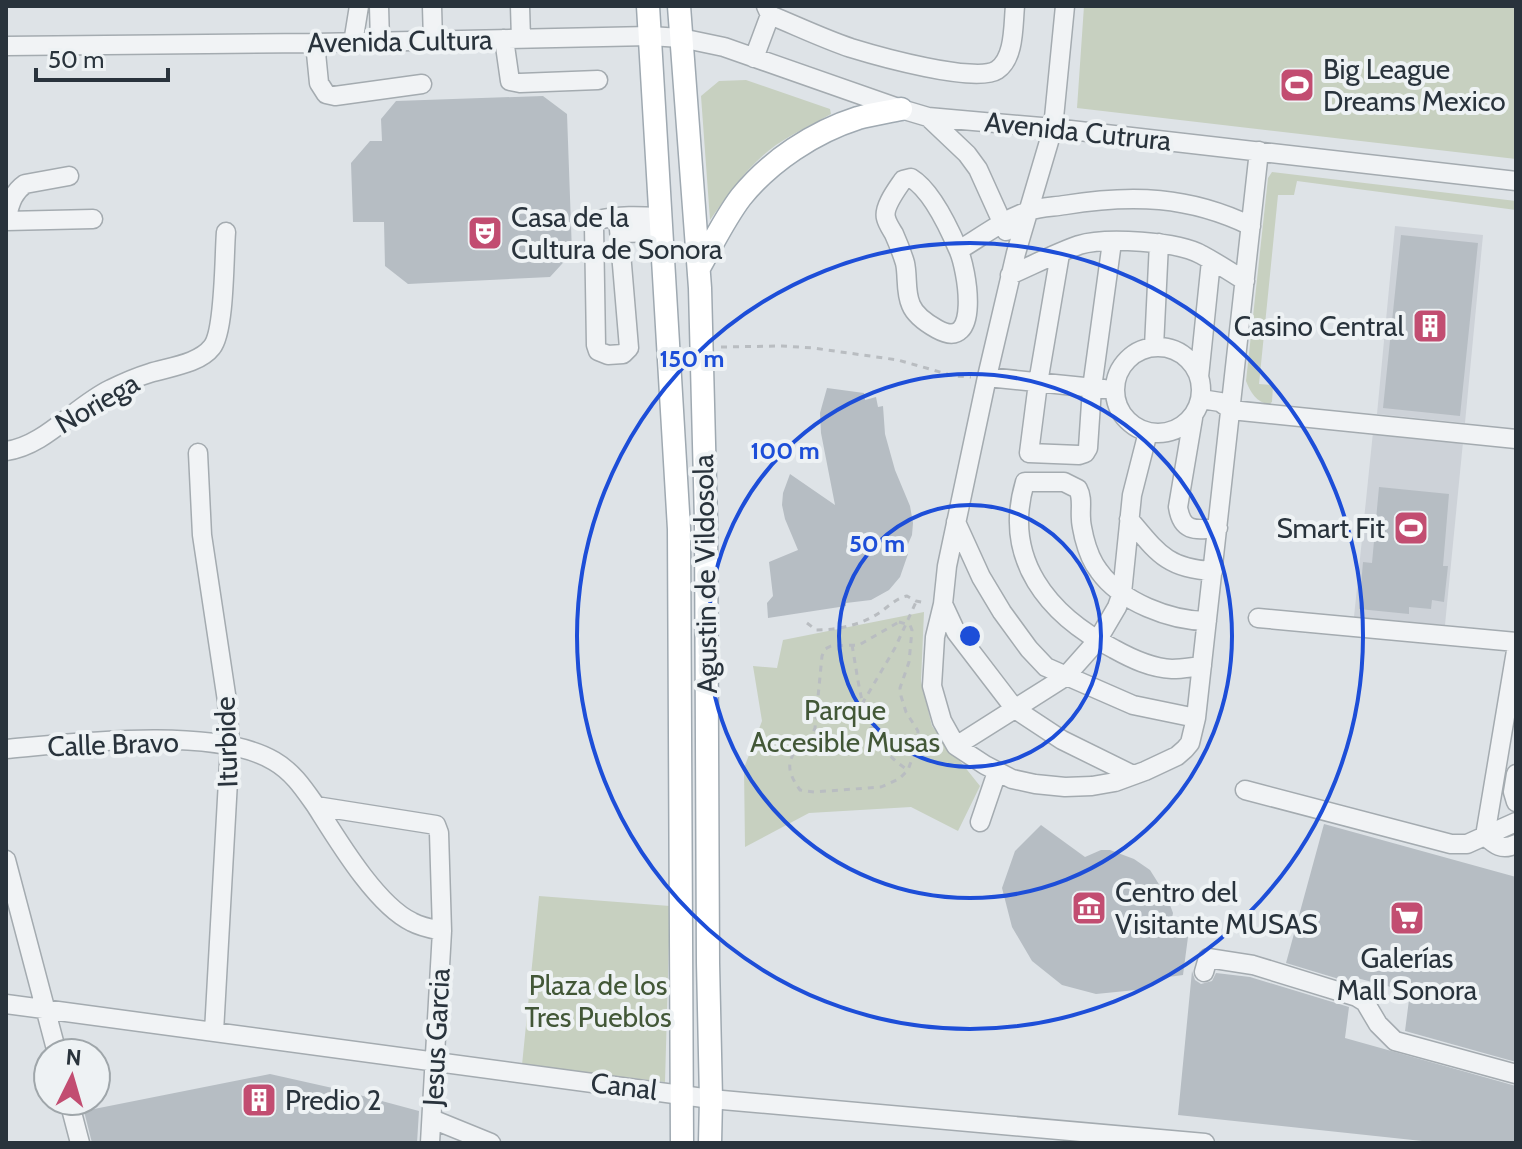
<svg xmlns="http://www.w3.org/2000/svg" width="1522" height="1149" font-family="Cabin,sans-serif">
<rect width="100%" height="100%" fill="#dee3e7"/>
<path fill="#cdd2d8" d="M1395 226 1483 235 1465 423 1377 414Z
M1373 432 1463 442 1445 625 1354 617Z"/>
<path fill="#c7d0c0" d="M1084 6H1516V159L1077 108Z
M746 80 830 109 831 114C813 124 794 133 776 145 749 164 729 193 710 220L701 96 719 81Z
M1272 172 1516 201V210L1297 181 1294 195H1278L1259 384 1273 385 1272 402 1269 404C1257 403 1250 392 1246 381L1268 178Z
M924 612 921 681 932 726 980 786 958 831 911 807 809 813 745 847 744 768 762 721 753 666 777 668 783 640Z
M539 896 670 906 665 1082 522 1065Z"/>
<path fill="#b6bdc3" d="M543 96 567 114 572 253 550 277 408 284 385 266 384 222H353L351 163 370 141H382L381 119 396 101Z
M1401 235 1478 243 1460 416 1383 408Z
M827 388 864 393 865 400 876 397 878 407 883 406 885 434 895 470 910 506 913 523 912 535 905 551 908 554 900 577 889 590 871 600 846 603V606L768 618 767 603 773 596 769 562 798 550 785 519 782 505 783 493 790 474 835 505 821 433 820 413Z
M1379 487 1449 494 1443 566H1448L1444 602 1432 600 1431 609 1409 607V614L1359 609 1363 562 1372 563Z
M1324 824 1516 877V1062L1405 1031 1410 992 1353 977 1352 983 1286 963Z
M1041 825 1085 857 1101 850H1110L1134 859 1150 870 1167 897 1173 913 1171 923 1188 937 1183 975 1168 977 1136 990 1096 994 1062 985 1032 961 1012 927 1002 888 1015 851Z
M1192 971 1195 980 1201 984 1212 981 1216 973 1250 977 1349 1007 1345 1038 1516 1086 1514 1143H1441L1178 1115Z
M270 1074 337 1089 419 1111 417 1143H92L84 1111Z"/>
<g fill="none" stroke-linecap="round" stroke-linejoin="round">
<defs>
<path id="minor" d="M379 6 380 42
M432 6 433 41
M520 6 521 39
M1065 6 1053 128 1016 253 987 377 947 566 943 604 935 637 932 686 942 721 956 746 985 765 1012 779 1035 784 1065 787 1092 786 1115 782 1145 771 1177 756 1185 749 1190 743 1196 718 1259 151
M770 15C797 26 824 39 851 48 877 56 976 84 997 70 1015 58 1013 25 1015 6
M504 39 510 81 520 83 598 80
M315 43 319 83 326 94 335 96 422 84
M353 43 359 6
M6 46 315 43 650 36 681 38 724 47 901 109 928 117 1053 128 1516 181
M754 58 770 15 766 6
M928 117 967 154 978 169 1006 231
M911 178C931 190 949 228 958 249 967 268 982 354 937 329 928 324 915 315 911 305 905 292 908 276 905 263 902 253 898 243 894 234 891 229 887 223 886 218 883 207 897 189 903 180Z
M618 217 629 348 623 354 608 355 598 351 596 345 594 226 598 220C618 215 640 216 660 217
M6 219C10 205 12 193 25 184L69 176
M6 221 93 219
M620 233 661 232
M959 250C981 237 1004 219 1029 211 1040 207 1053 207 1065 205 1132 194 1189 196 1251 226
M1060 254 1038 383 1029 453 1079 455 1085 453 1088 448 1092 388 1112 242
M1010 275C1033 265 1056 253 1079 245 1105 237 1178 241 1202 255 1217 263 1231 272 1245 281
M1115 390a43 43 0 1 1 86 0a43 43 0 1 1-86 0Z
M1154 347 1159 243
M987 377 1104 389
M1199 377 1211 261
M1201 399 1220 402 1231 410 1516 439
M1193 418 1178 507C1182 533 1196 530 1218 528
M6 451C45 446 75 406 111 389 123 383 137 377 150 373 169 367 199 364 212 347 225 331 224 256 226 232
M198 453 202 535 227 701 230 745 214 1032
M1129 519C1157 552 1167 569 1213 571
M956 522 981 577 1002 612 1029 649 1046 667 1133 705 1196 718
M943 604 956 632 1015 709 1062 740 1133 775
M1258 618 1516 642
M1202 666C1192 667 1182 669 1172 669 1151 668 1132 659 1114 649 1048 615 1002 559 1025 482H1064L1078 489C1083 498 1080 509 1081 519 1081 525 1083 531 1084 537 1087 549 1091 561 1099 571 1121 602 1171 621 1207 621
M956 746 1065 677 1097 641 1117 607 1122 593 1132 495 1148 432
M6 749C74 743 216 726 274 761 293 772 304 789 316 806L436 825 439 833 442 931 430 1143
M1516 774 1513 792 1516 802
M1245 790 1451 844H1467L1516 822
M316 806C337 839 376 905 412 922 421 927 432 929 442 931
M980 822 997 772
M1485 836 1516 651
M1485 836C1495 845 1502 851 1516 844
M6 860 57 1053
M1204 972 1208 958 1253 965 1357 997 1365 1002 1378 1024 1395 1041 1516 1074
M6 1004 711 1099 1205 1143
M69 1101 80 1143
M432 1119 491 1143"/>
<path id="major" d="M648 6 679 529 682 1143
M679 6 700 288 706 521 708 963 711 1099 710 1143
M700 266C713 243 725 218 741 197 770 161 814 132 858 118 872 114 887 112 901 109"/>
</defs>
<use href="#minor" stroke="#a4abb0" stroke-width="21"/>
<use href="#major" stroke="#9fa9b1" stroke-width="25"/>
<path stroke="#b9bdc1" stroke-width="3" stroke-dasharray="6 6" stroke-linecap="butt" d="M721 347 782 346 813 348 898 360 954 376 971 377
M899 622 910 625 912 630 909 662 900 688 901 696 906 712 918 731 917 745 908 770 899 779 881 787 814 792 800 790C787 772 785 760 802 744 808 738 812 736 815 728L822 656 825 649 831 646 859 645Z
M807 623 816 630C837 630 861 625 879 613 888 607 896 598 907 596L916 601 927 603
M852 645C861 694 862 741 908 770
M862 704 895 648 916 602"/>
<use href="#minor" stroke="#f1f3f5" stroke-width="18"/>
<use href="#major" stroke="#fff" stroke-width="22"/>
</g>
<g fill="none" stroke="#1d4ed8" stroke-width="4">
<circle cx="970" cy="636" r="131"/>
<circle cx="970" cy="636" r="262"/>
<circle cx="970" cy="636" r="393"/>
</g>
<defs>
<symbol id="stadium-square" viewBox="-11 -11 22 22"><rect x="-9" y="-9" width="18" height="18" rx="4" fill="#c24d71" stroke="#eef2f4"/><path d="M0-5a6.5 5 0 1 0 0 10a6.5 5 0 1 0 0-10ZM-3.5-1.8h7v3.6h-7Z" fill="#fff"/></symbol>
<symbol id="theatre-square" viewBox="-11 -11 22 22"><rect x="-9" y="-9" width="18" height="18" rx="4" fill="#c24d71" stroke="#eef2f4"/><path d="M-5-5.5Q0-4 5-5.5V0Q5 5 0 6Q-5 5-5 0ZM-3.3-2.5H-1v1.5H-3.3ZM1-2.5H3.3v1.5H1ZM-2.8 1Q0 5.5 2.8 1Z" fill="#fff"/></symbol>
<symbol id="building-square" viewBox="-11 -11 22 22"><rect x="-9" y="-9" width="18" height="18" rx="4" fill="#c24d71" stroke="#eef2f4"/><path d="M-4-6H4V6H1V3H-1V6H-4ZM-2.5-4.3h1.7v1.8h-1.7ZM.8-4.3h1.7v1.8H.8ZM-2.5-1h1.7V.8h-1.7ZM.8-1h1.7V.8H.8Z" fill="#fff"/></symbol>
<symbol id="museum-square" viewBox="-11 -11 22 22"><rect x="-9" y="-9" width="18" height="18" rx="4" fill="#c24d71" stroke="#eef2f4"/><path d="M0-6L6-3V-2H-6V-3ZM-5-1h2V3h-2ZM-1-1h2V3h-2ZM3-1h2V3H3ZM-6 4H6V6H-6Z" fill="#fff"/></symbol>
<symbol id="supermarket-square" viewBox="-11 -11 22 22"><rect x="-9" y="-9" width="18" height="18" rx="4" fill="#c24d71" stroke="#eef2f4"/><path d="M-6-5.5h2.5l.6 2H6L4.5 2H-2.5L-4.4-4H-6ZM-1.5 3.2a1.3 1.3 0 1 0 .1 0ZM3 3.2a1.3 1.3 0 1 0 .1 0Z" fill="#fff"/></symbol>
</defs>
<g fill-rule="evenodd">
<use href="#stadium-square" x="1277" y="65" width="40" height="40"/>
<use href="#theatre-square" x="465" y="213" width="40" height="40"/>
<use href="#building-square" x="1410" y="306" width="40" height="40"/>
<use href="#stadium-square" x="1391" y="508" width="40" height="40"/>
<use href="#museum-square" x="1069" y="888" width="40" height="40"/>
<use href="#supermarket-square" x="1387" y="898" width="40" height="40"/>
<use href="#building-square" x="239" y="1080" width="40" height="40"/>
</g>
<g text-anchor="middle" stroke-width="8" stroke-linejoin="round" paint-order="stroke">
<g font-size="28" fill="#29333c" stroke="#eef2f4">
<text transform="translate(400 41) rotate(-1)" y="10">Avenida Cultura</text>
<text transform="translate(1078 131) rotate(6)" y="10">Avenida Cutrura</text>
<text transform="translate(97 403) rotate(-30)" y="10">Noriega</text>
<text transform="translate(705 574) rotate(-91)" y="10">Agustin de Vildosola</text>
<text transform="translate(226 742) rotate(-92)" y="10">Iturbide</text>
<text transform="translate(113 744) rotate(-2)" y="10">Calle Bravo</text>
<text transform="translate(436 1037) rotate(-87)" y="10">Jesus Garcia</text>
<text transform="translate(624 1086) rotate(7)" y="10">Canal</text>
</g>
<g font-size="28" fill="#29333c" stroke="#eef2f4" text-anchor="start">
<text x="1323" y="79">Big League<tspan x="1323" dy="32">Dreams Mexico</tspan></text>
<text x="511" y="227">Casa de la<tspan x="511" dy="32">Cultura de Sonora</tspan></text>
<text x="1404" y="336" text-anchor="end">Casino Central</text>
<text x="1385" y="538" text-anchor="end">Smart Fit</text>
<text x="1115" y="902">Centro del<tspan x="1115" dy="32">Visitante MUSAS</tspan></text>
<text x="1407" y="968" text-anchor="middle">Galerías<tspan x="1407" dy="32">Mall Sonora</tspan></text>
<text x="285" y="1110">Predio 2</text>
</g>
<g font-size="28" fill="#425737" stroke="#eef2f4">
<text x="845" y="720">Parque<tspan x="845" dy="32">Accesible Musas</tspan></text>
<text x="598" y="995">Plaza de los<tspan x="598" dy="32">Tres Pueblos</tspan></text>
</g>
</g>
<circle cx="970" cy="636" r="12" fill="#1d4ed8" stroke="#eef2f4" stroke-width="4"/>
<g font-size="24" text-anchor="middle" font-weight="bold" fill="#1d4ed8" stroke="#eef2f4" stroke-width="8" stroke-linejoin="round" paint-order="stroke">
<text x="692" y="367">150 m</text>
<text x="785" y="459">100 m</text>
<text x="877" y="552">50 m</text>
</g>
<rect width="1522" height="1149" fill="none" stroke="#29333c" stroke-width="16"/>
<g transform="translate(72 1077) rotate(5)"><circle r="38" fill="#eef2f4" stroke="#9fa6aa" stroke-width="2"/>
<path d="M0-6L14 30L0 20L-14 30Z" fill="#c24d71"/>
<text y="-12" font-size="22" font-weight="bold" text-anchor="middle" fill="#29333c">N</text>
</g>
<path d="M36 68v12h132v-12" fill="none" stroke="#29333c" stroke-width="4"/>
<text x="48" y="68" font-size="24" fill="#29333c" stroke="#eef2f4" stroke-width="6" paint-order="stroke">50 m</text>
</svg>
